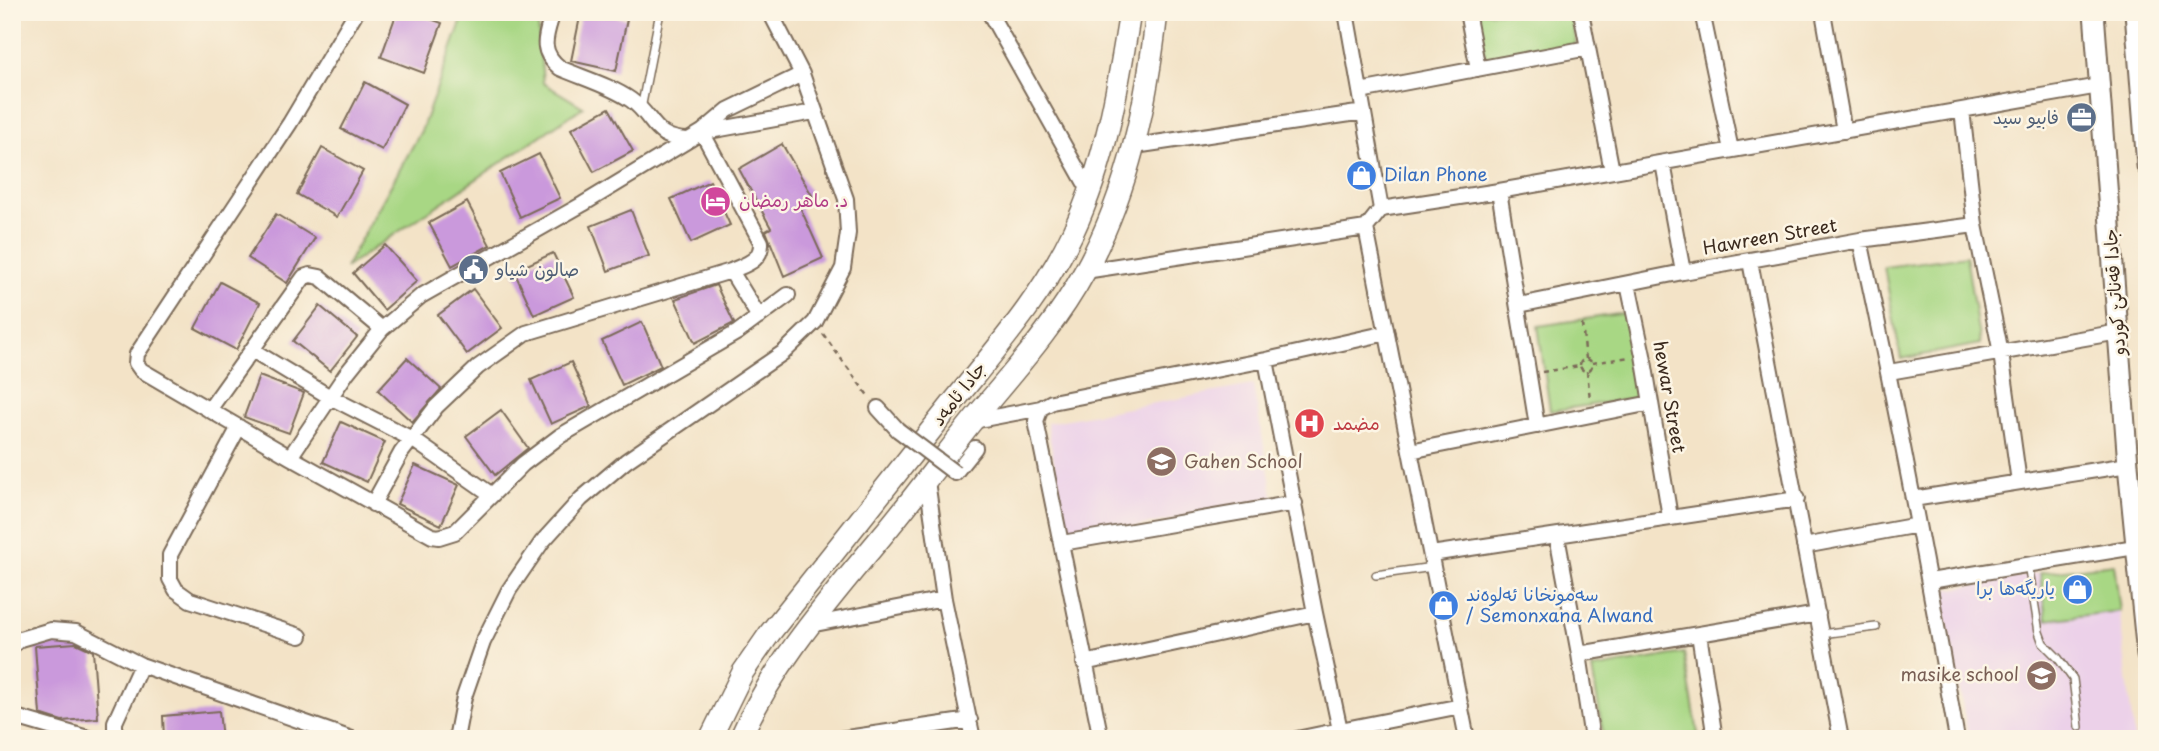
<svg xmlns="http://www.w3.org/2000/svg" width="2159" height="751" font-family="'Playpen Sans','Playpen Sans Arabic',sans-serif">
<rect width="100%" height="100%" fill="#fcf5e5"/>
<filter id="ink" filterUnits="userSpaceOnUse"><feTurbulence type="fractalNoise" baseFrequency=".0143" numOctaves="2"/><feDisplacementMap in="SourceGraphic" scale="14" xChannelSelector="R" yChannelSelector="G"/><feConvolveMatrix kernelMatrix="1 2 1 2 8 2 1 2 1" color-interpolation-filters="sRGB"/></filter>
<filter id="wash" filterUnits="userSpaceOnUse"><feTurbulence type="fractalNoise" baseFrequency=".00686" numOctaves="4" result="noise"/><feDisplacementMap in="SourceGraphic" scale="28" xChannelSelector="R" yChannelSelector="G"/><feGaussianBlur stdDeviation="1.57" result="paint"/><feColorMatrix in="noise" values="0 0 0 0 0 0 0 0 0 0 0 0 0 0 0 0 0 1.4 0 .05"/><feComposite in="paint" operator="in"/></filter>
<g filter="url(#wash)">
<rect width="100%" height="100%" fill="#f3e3c7"/>
<path fill="#ecd1e9" d="M1253 385 1274 501 1068 539 1047 423Z
M2114 564 2134 739H1969L1941 591 2040 573Z"/>
<path fill="#a8d784" stroke="#728051" stroke-width="2" d="M465 12H537L543 83 583 107 345 268 421 131Z
M1477 12H1570L1576 44 1486 62Z
M1966 256 1980 344 1901 359 1884 267Z
M1626 313 1638 398 1550 411 1538 326Z
M2114 564 2120 611 2046 620 2040 573Z
M1684 653 1699 739H1604L1592 669Z"/>
<g id="blocks">
<path fill="#ca99dc" d="M397 12H411L442 23 424 73 381 57Z
M581 12H594L627 19 616 71 571 61Z
M365 82 405 104 382 150 341 129Z
M609 108 633 151 594 172 571 129Z
M782 144 813 197 799 205 823 258 784 276 766 231 771 228 739 169Z
M322 148 363 171 337 217 297 194Z
M539 154 560 198 520 217 500 173Z
M710 181 730 225 691 243 671 199Z
M467 202 490 245 452 266 429 223Z
M631 210 649 256 608 271 591 226Z
M276 214 315 238 287 283 248 258Z
M385 245 417 281 384 310 353 273Z
M553 253 574 297 534 315 514 271Z
M220 282 260 303 236 350 195 328Z
M716 285 734 323 695 343 675 299Z
M473 289 502 328 467 354 438 315Z
M320 306 357 337 330 371 293 341Z
M642 322 661 366 622 385 602 341Z
M407 358 441 389 412 422 378 390Z
M571 362 591 406 551 424 531 380Z
M259 376 304 393 289 433 244 417Z
M501 410 528 448 495 475 466 436Z
M341 422 385 442 367 482 323 462Z
M415 465 459 485 441 525 397 504Z
M76 643 93 651 98 718 62 721 40 714 35 646Z
M219 711 222 739H164L163 716Z"/>
</g>
</g>
<g filter="url(#ink)">
<use href="#blocks" fill-opacity="0" stroke="#7b6b59" stroke-width="2"/>
<g fill="none" stroke-linecap="round" stroke-linejoin="round">
<defs>
<path id="lane" d="M641 109 660 12
M2028 564 2039 632 2043 643 2058 658 2073 679 2079 727
M1376 575 1433 567
M1821 634 1876 627"/>
<path id="street" d="M356 12 290 123 137 354 136 363 141 370 290 457 432 536 439 537 455 532 523 464 560 436 738 332 788 295
M553 12C546 36 538 50 560 68 583 78 611 86 631 100 655 117 652 139 688 140
M989 12 1090 192
M1346 12 1381 209 1366 228 1467 739
M1467 12 1478 69
M1581 12 1612 171
M1702 12 1731 150
M1823 12 1844 131
M1360 91 1588 48
M1962 110 1975 225 2001 353 2019 482
M704 132 814 112
M1135 146 1364 112
M1663 163 1683 272 1860 240 1975 225
M1499 191 1537 426
M1381 209 1499 191 2099 86
M1860 240C1896 405 1928 572 1957 739
M1750 261 1841 739
M731 271 759 317
M1085 271 1366 228
M1628 284 1643 355 1670 517
M1519 305 1683 272
M252 350 330 397 412 439 492 495
M1266 360 1315 613 1340 730 1461 706
M1889 372 2119 332
M878 408 898 430
M209 410 304 277 310 275 320 277 382 329
M973 421 1041 408
M239 427 170 555V579L176 590 190 600 300 636
M1410 451 1651 403
M290 457 346 374 382 329 421 296 583 204 702 132 728 110 802 74
M955 473 975 448
M927 481 944 599 973 739
M1913 499 2128 465
M373 504 401 453 436 407 478 367 526 333 731 271C746 264 762 261 761 242L702 132
M1557 536 1579 654 1592 739
M1062 543 1295 503
M1804 546 1918 525
M1431 554 1797 499
M1930 581 2135 547
M810 625 944 599
M1699 634 1715 739
M12 646 20 639 51 630 76 632 141 665 352 739
M1579 654 1818 614
M1084 663 1315 613
M12 716 91 739
M115 739V722L141 665
M456 739 464 697 483 642 509 590 542 542 581 499 626 461 784 352 815 322 843 268 848 233 846 199 802 74 770 12
M840 739 970 720
M1101 739 1036 421 1041 408 1052 402 1266 360 1387 333
M1297 739 1340 730"/>
<path id="secondary" d="M2094 12 2128 465 2147 655
M2135 12 2147 166"/>
<path id="primary" d="M710 739 743 672 770 633C830 557 891 481 951 405 995 350 1043 296 1073 232 1106 162 1118 88 1130 12
M740 739C774 662 830 599 882 536 914 498 943 457 974 419 1013 372 1056 325 1085 271 1129 191 1147 102 1157 12"/>
</defs>
<use href="#lane" stroke="#7b6b59" stroke-width="10"/>
<use href="#street" stroke="#7b6b59" stroke-width="18"/>
<use href="#secondary" stroke="#7b6b59" stroke-width="23"/>
<use href="#primary" stroke="#7b6b59" stroke-width="24"/>
<path stroke="#7b6b59" stroke-width="2.5" stroke-dasharray="5 5" stroke-linecap="butt" d="M1582 324 1586 359
M823 334 869 397
M1580 365a6 6 0 1 1 12 0a6 6 0 1 1-12 0Z
M1592 363 1630 357
M1587 371 1590 399
M1542 372 1580 366"/>
<use href="#lane" stroke="#fff" stroke-width="7"/>
<use href="#street" stroke="#fff" stroke-width="14"/>
<use href="#secondary" stroke="#fff" stroke-width="19"/>
<use href="#primary" stroke="#fff" stroke-width="21"/>
<defs>
<path id="street-bridge" d="M898 430 955 473"/>
</defs>
<use href="#street-bridge" stroke="#7b6b59" stroke-width="18" stroke-linecap="butt"/>
<use href="#street-bridge" stroke="#fff" stroke-width="14"/>
</g>
</g>
<defs>
<symbol id="office-disc" viewBox="-11 -11 22 22"><circle r="9.5" fill="#5c6f8a" stroke="#fcf5e5"/><path d="M-6-3h4V-5.5h4V-3h4V5H-6ZM-1-4.5V-3h2v-1.5ZM-6 0V1H6V0Z" fill="#fff"/></symbol>
<symbol id="shop-disc" viewBox="-11 -11 22 22"><circle r="9.5" fill="#3f7fe0" stroke="#fcf5e5"/><path d="M-5-2.5h2.3a2.7 3.5 0 0 1 5.4 0H5L5.5 6h-11ZM-1.5-2.5h3a1.5 2.3 0 0 0-3 0Z" fill="#fff"/></symbol>
<symbol id="hotel-disc" viewBox="-11 -11 22 22"><circle r="9.5" fill="#d1479c" stroke="#fcf5e5"/><path d="M-6-4.5h1.5V1H6V5H4.5V3h-9V5H-6ZM-4 0a1.8 1.8 0 1 1 3.6 0ZM.5 0V-2.5h3Q6-2.5 6 0Z" fill="#fff"/></symbol>
<symbol id="civic-disc" viewBox="-11 -11 22 22"><circle r="9.5" fill="#5c6f8a" stroke="#fcf5e5"/><path d="M-.6-6.5H3V-4.5H.6V-3L4-1V1h2V6H-6V1h2V-1L-.6-3ZM-1.2 2.5V6h2.4V2.5Z" fill="#fff"/></symbol>
<symbol id="hospital-disc" viewBox="-11 -11 22 22"><circle r="9.5" fill="#e0444e" stroke="#fcf5e5"/><path d="M-5-5h3v3.5h4V-5h3V5h-3V1.5h-4V5h-3Z" fill="#fff"/></symbol>
<symbol id="school-disc" viewBox="-11 -11 22 22"><circle r="9.5" fill="#8d6e63" stroke="#fcf5e5"/><path d="M0-5L7-2L0 1L-7-2ZM-4 1L0 2.5L4 1V4Q0 6-4 4Z" fill="#fff"/></symbol>
</defs>
<g fill-rule="evenodd">
<use href="#office-disc" x="2064" y="100" width="35" height="35"/>
<use href="#shop-disc" x="1344" y="158" width="35" height="35"/>
<use href="#hotel-disc" x="698" y="184" width="35" height="35"/>
<use href="#civic-disc" x="456" y="252" width="35" height="35"/>
<use href="#hospital-disc" x="1292" y="406" width="35" height="35"/>
<use href="#school-disc" x="1144" y="444" width="35" height="35"/>
<use href="#shop-disc" x="2060" y="572" width="35" height="35"/>
<use href="#shop-disc" x="1426" y="588" width="35" height="35"/>
<use href="#school-disc" x="2024" y="658" width="35" height="35"/>
</g>
<g text-anchor="middle" stroke-width="5" stroke-linejoin="round" paint-order="stroke">
<g font-size="18" fill="#4e5e75" stroke="#fcf5e5" text-anchor="end">
<text x="2059" y="124">فابيو سيد</text>
<text x="496" y="276" text-anchor="start">صالون شياو</text>
</g>
<g font-size="18" fill="#366cbe" stroke="#fcf5e5" text-anchor="start">
<text x="1384" y="181">Dilan Phone</text>
<text x="2055" y="595" text-anchor="end">یاریگەھا برا</text>
<text x="1466" y="601">سەمونخانا ئەلوەند<tspan x="1466" dy="21">/ Semonxana Alwand</tspan></text>
</g>
<g font-size="18" fill="#b23c85" stroke="#fcf5e5" text-anchor="start">
<text x="739" y="207">د. ماهر رمضان</text>
</g>
<g font-size="18" fill="#3b2a1e" stroke="#fcf5e5">
<text transform="translate(1770 237) rotate(-10)" y="6">Hawreen Street</text>
<text transform="translate(2115 292) rotate(-94)" y="6">جادا قەناتێ کوردو</text>
<text transform="translate(959 394) rotate(-52)" y="6">جادا ئامەد</text>
<text transform="translate(1669 397) rotate(80)" y="6">hewar Street</text>
</g>
<g font-size="18" fill="#be3a42" stroke="#fcf5e5" text-anchor="start">
<text x="1333" y="430">مضمد</text>
</g>
<g font-size="18" fill="#785e54" stroke="#fcf5e5" text-anchor="start">
<text x="1184" y="468">Gahen School</text>
<text x="2019" y="681" text-anchor="end">masike school</text>
</g>
</g>
<rect width="2159" height="751" fill="none" stroke="#fcf5e5" stroke-width="42"/>
</svg>
